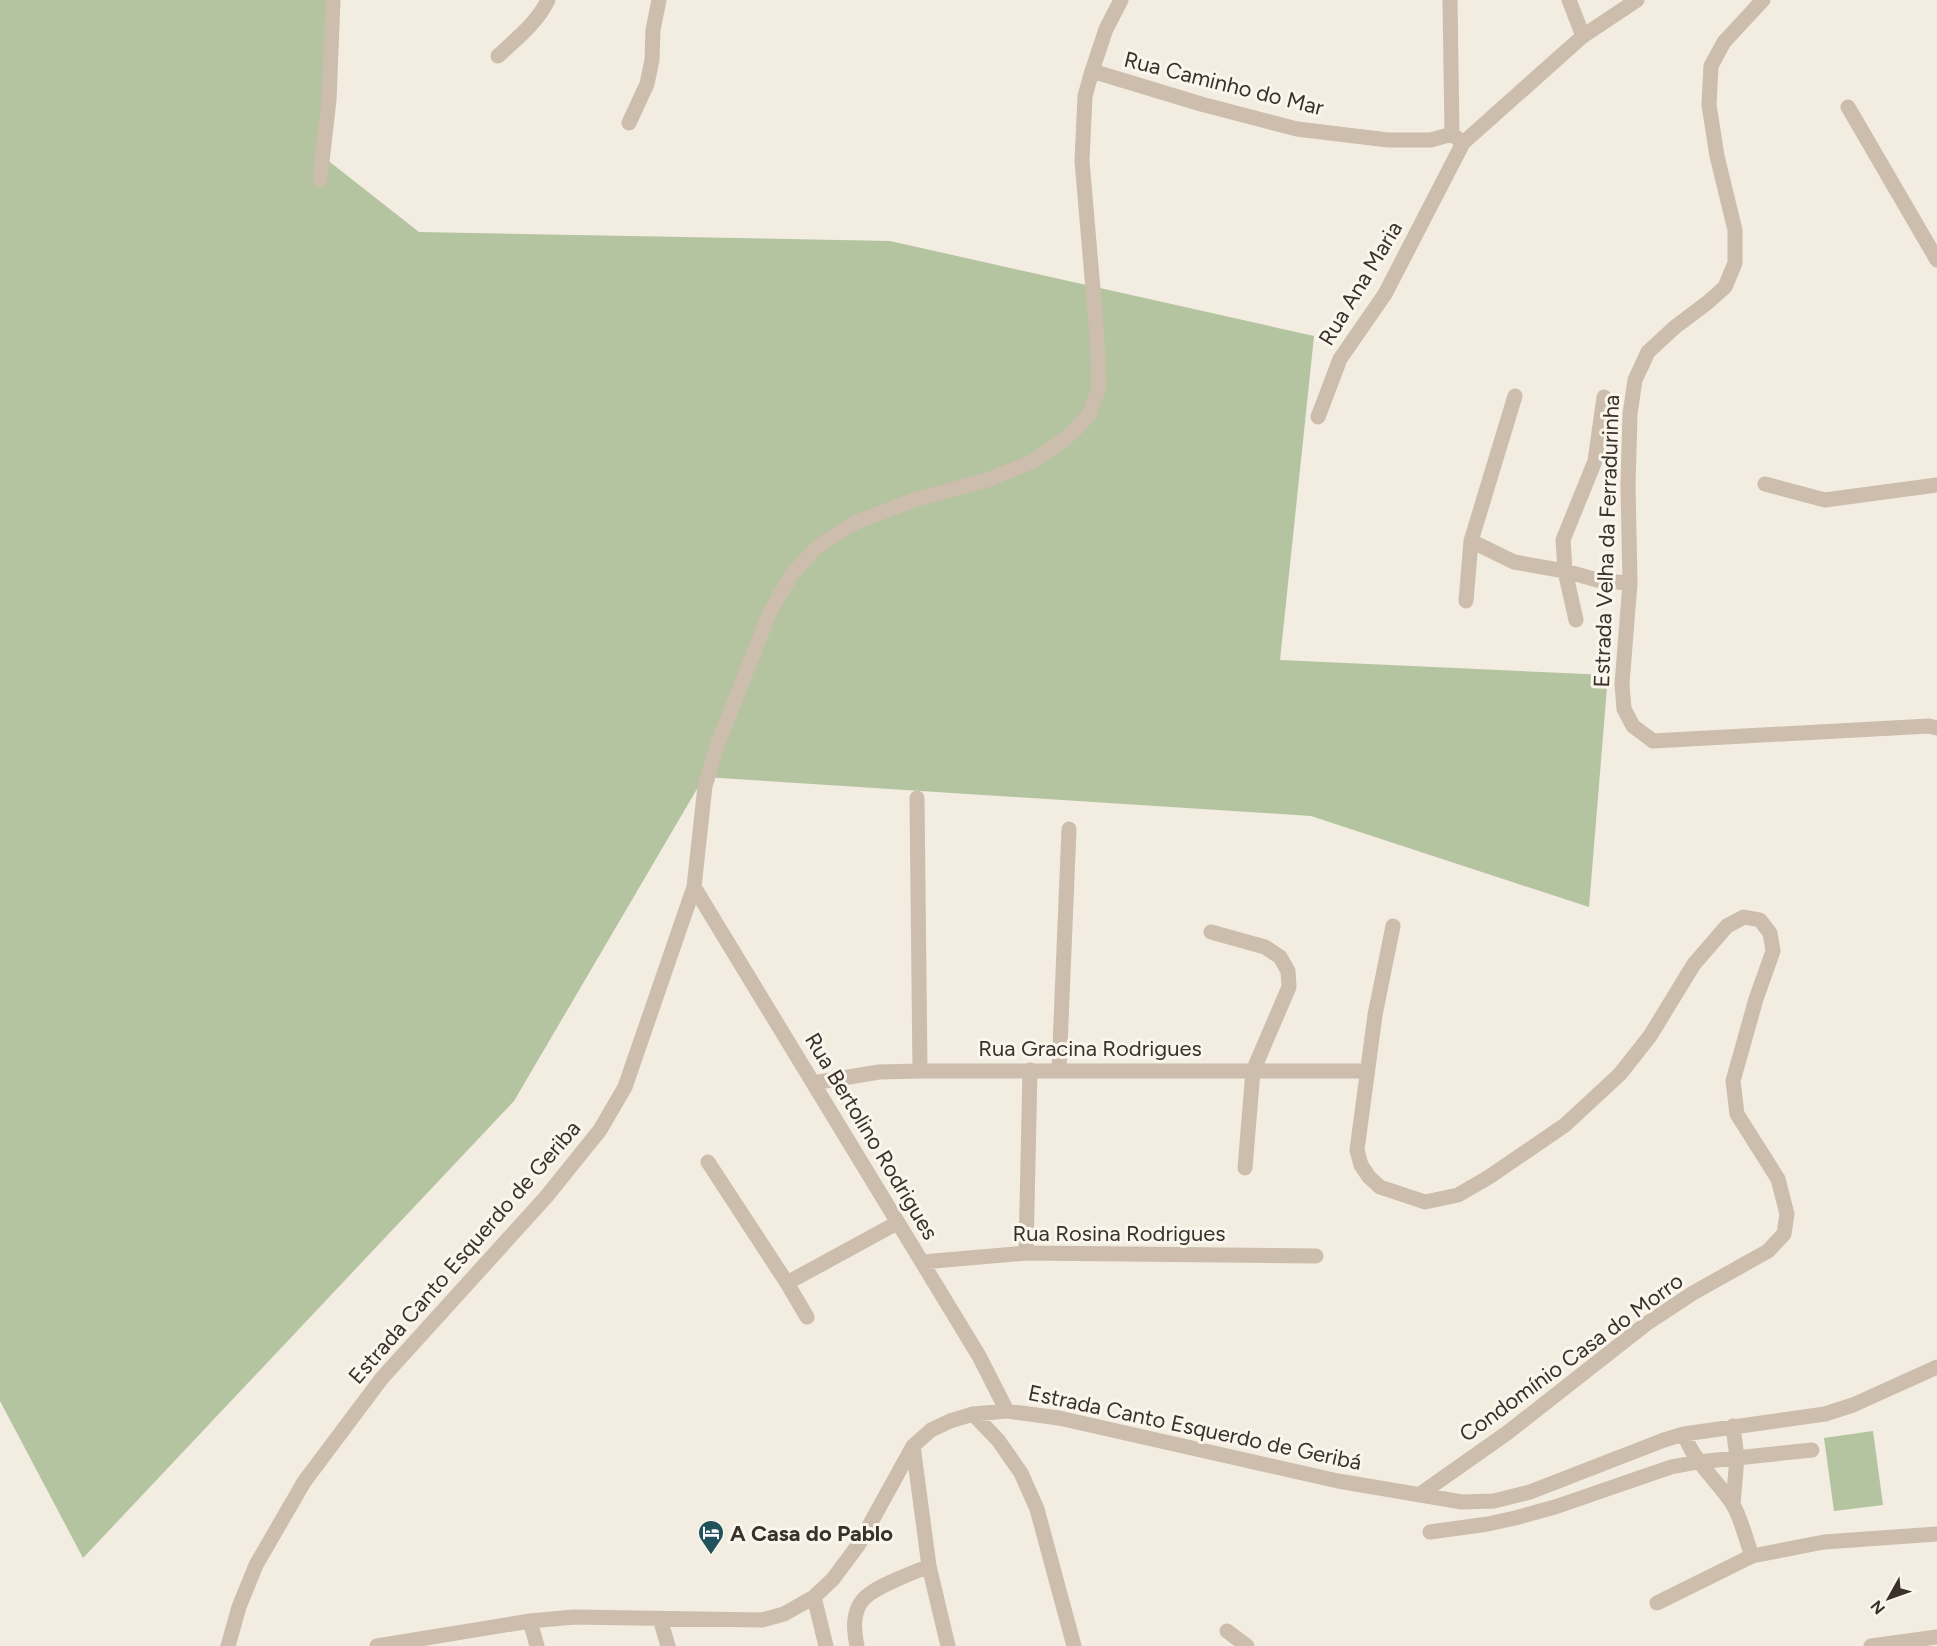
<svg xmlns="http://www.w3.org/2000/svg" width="1937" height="1646" font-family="Figtree,sans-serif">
<rect width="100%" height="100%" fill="#f3ece0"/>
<path fill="#b4c3a0" d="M0 0H340L326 159 419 232 890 241 1314 336 1280 660 1608 675 1589 907 1311 816 704 777 514 1101 83 1558 0 1401Z
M1873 1431 1883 1505 1834 1511 1824 1438Z"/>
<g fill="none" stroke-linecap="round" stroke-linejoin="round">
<path stroke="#ccbdac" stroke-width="15" d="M1450 0 1452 134 1458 139
M1569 0 1583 36
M1763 0 1724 42 1711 66 1709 105 1717 156 1735 230V263L1725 287 1707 303 1675 327 1648 352 1635 380 1630 414 1628 486 1630 583 1622 684 1624 709 1633 726 1653 741 1929 726 1937 728
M498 56C516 39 537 23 548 0
M1092 71 1201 104 1297 129 1388 140H1431L1452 134
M1848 107 1937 260
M629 123 647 84 652 60 653 30 659 0
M320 179 329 100 333 0
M1318 417 1340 359 1385 294 1463 143 1583 36 1637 0
M1765 484 1825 500 1937 485
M1471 541 1514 562 1565 571 1601 581 1630 583
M1466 601 1471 541 1515 396
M1576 620 1565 571 1563 540 1595 461 1604 397
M917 798 920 1071
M694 887 979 1356 1007 1411
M1393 926 1375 1015 1357 1150 1361 1165 1369 1177 1380 1187 1425 1202 1458 1195 1489 1177 1565 1125 1620 1074 1650 1036 1694 964 1727 926 1744 917 1760 920 1770 933 1773 951 1756 999 1733 1081 1737 1114 1778 1179 1787 1214 1784 1234 1768 1251 1693 1293 1646 1324 1507 1433 1419 1495
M1211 932 1265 947 1280 957 1288 971 1289 987 1253 1071 1245 1168
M1059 1070 1069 829
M813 1083 879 1072 920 1071H1367
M708 1162 787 1283 807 1317
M1026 1253 1030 1070
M922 1262 1026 1253 1316 1256
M787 1283 897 1223
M973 1414 998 1440 1021 1473 1037 1509 1074 1646
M1733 1426 1737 1458 1733 1504
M1684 1434C1694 1462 1716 1479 1732 1503 1741 1517 1746 1540 1752 1556L1824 1542 1937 1534
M913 1446 929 1566 948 1646
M1430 1532 1488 1524 1515 1518 1555 1507 1671 1467 1698 1462 1812 1450
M814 1597 826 1646
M1657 1603 1752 1556
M660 1619 668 1646
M530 1621 537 1646
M1227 1631 1247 1646
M228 1646 239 1607 256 1565 304 1482 382 1378 546 1197 600 1130 625 1087 694 887 705 786 718 743 770 612 792 574 817 547 854 523 914 500 987 480 1034 461 1070 435 1089 415 1099 387 1097 336 1082 161 1085 96 1092 71 1106 29 1121 0
M377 1646 530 1621 574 1617 762 1620 784 1614 814 1597 833 1579 859 1544 913 1446 931 1430 950 1421 973 1414 1007 1411 1059 1418 1338 1481 1462 1502 1494 1501 1530 1492 1664 1440 1684 1434 1825 1414 1853 1405 1937 1367
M857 1646C854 1631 852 1614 862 1601 872 1587 913 1573 929 1566
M1871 1646 1937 1637"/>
</g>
<defs>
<symbol id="hotel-pin" viewBox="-11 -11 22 30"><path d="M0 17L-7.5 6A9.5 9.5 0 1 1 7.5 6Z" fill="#20525c" stroke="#faf6ed"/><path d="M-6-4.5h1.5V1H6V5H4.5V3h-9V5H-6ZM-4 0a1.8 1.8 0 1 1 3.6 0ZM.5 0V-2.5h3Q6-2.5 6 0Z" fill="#fff"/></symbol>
</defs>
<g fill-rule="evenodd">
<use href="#hotel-pin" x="696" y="1518" width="30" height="40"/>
</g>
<g text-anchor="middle" stroke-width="6" stroke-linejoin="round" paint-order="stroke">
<g font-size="22" fill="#3a312b" stroke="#faf6ed">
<text transform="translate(1224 83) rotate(14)" y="8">Rua Caminho do Mar</text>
<text transform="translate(1360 283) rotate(-59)" y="8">Rua Ana Maria</text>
<text transform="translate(1606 541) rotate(-88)" y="8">Estrada Velha da Ferradurinha</text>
<text x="1090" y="1056">Rua Gracina Rodrigues</text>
<text transform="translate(872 1136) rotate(59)" y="8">Rua Bertolino Rodrigues</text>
<text x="1119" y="1241">Rua Rosina Rodrigues</text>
<text transform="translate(464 1252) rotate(-49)" y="8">Estrada Canto Esquerdo de Geriba</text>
<text transform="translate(1571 1357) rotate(-36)" y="8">Condomínio Casa do Morro</text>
<text transform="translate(1195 1427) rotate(12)" y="8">Estrada Canto Esquerdo de Geribá</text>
</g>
<g font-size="22" font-weight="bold" fill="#3a312b" stroke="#faf6ed" text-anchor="start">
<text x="730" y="1541">A Casa do Pablo</text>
</g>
</g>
<g transform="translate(1889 1598) rotate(230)" stroke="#faf6ed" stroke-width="4.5" paint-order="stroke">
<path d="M0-4.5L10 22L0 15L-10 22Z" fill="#3a312b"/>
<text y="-9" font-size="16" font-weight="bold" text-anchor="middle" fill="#3a312b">N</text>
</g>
</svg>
